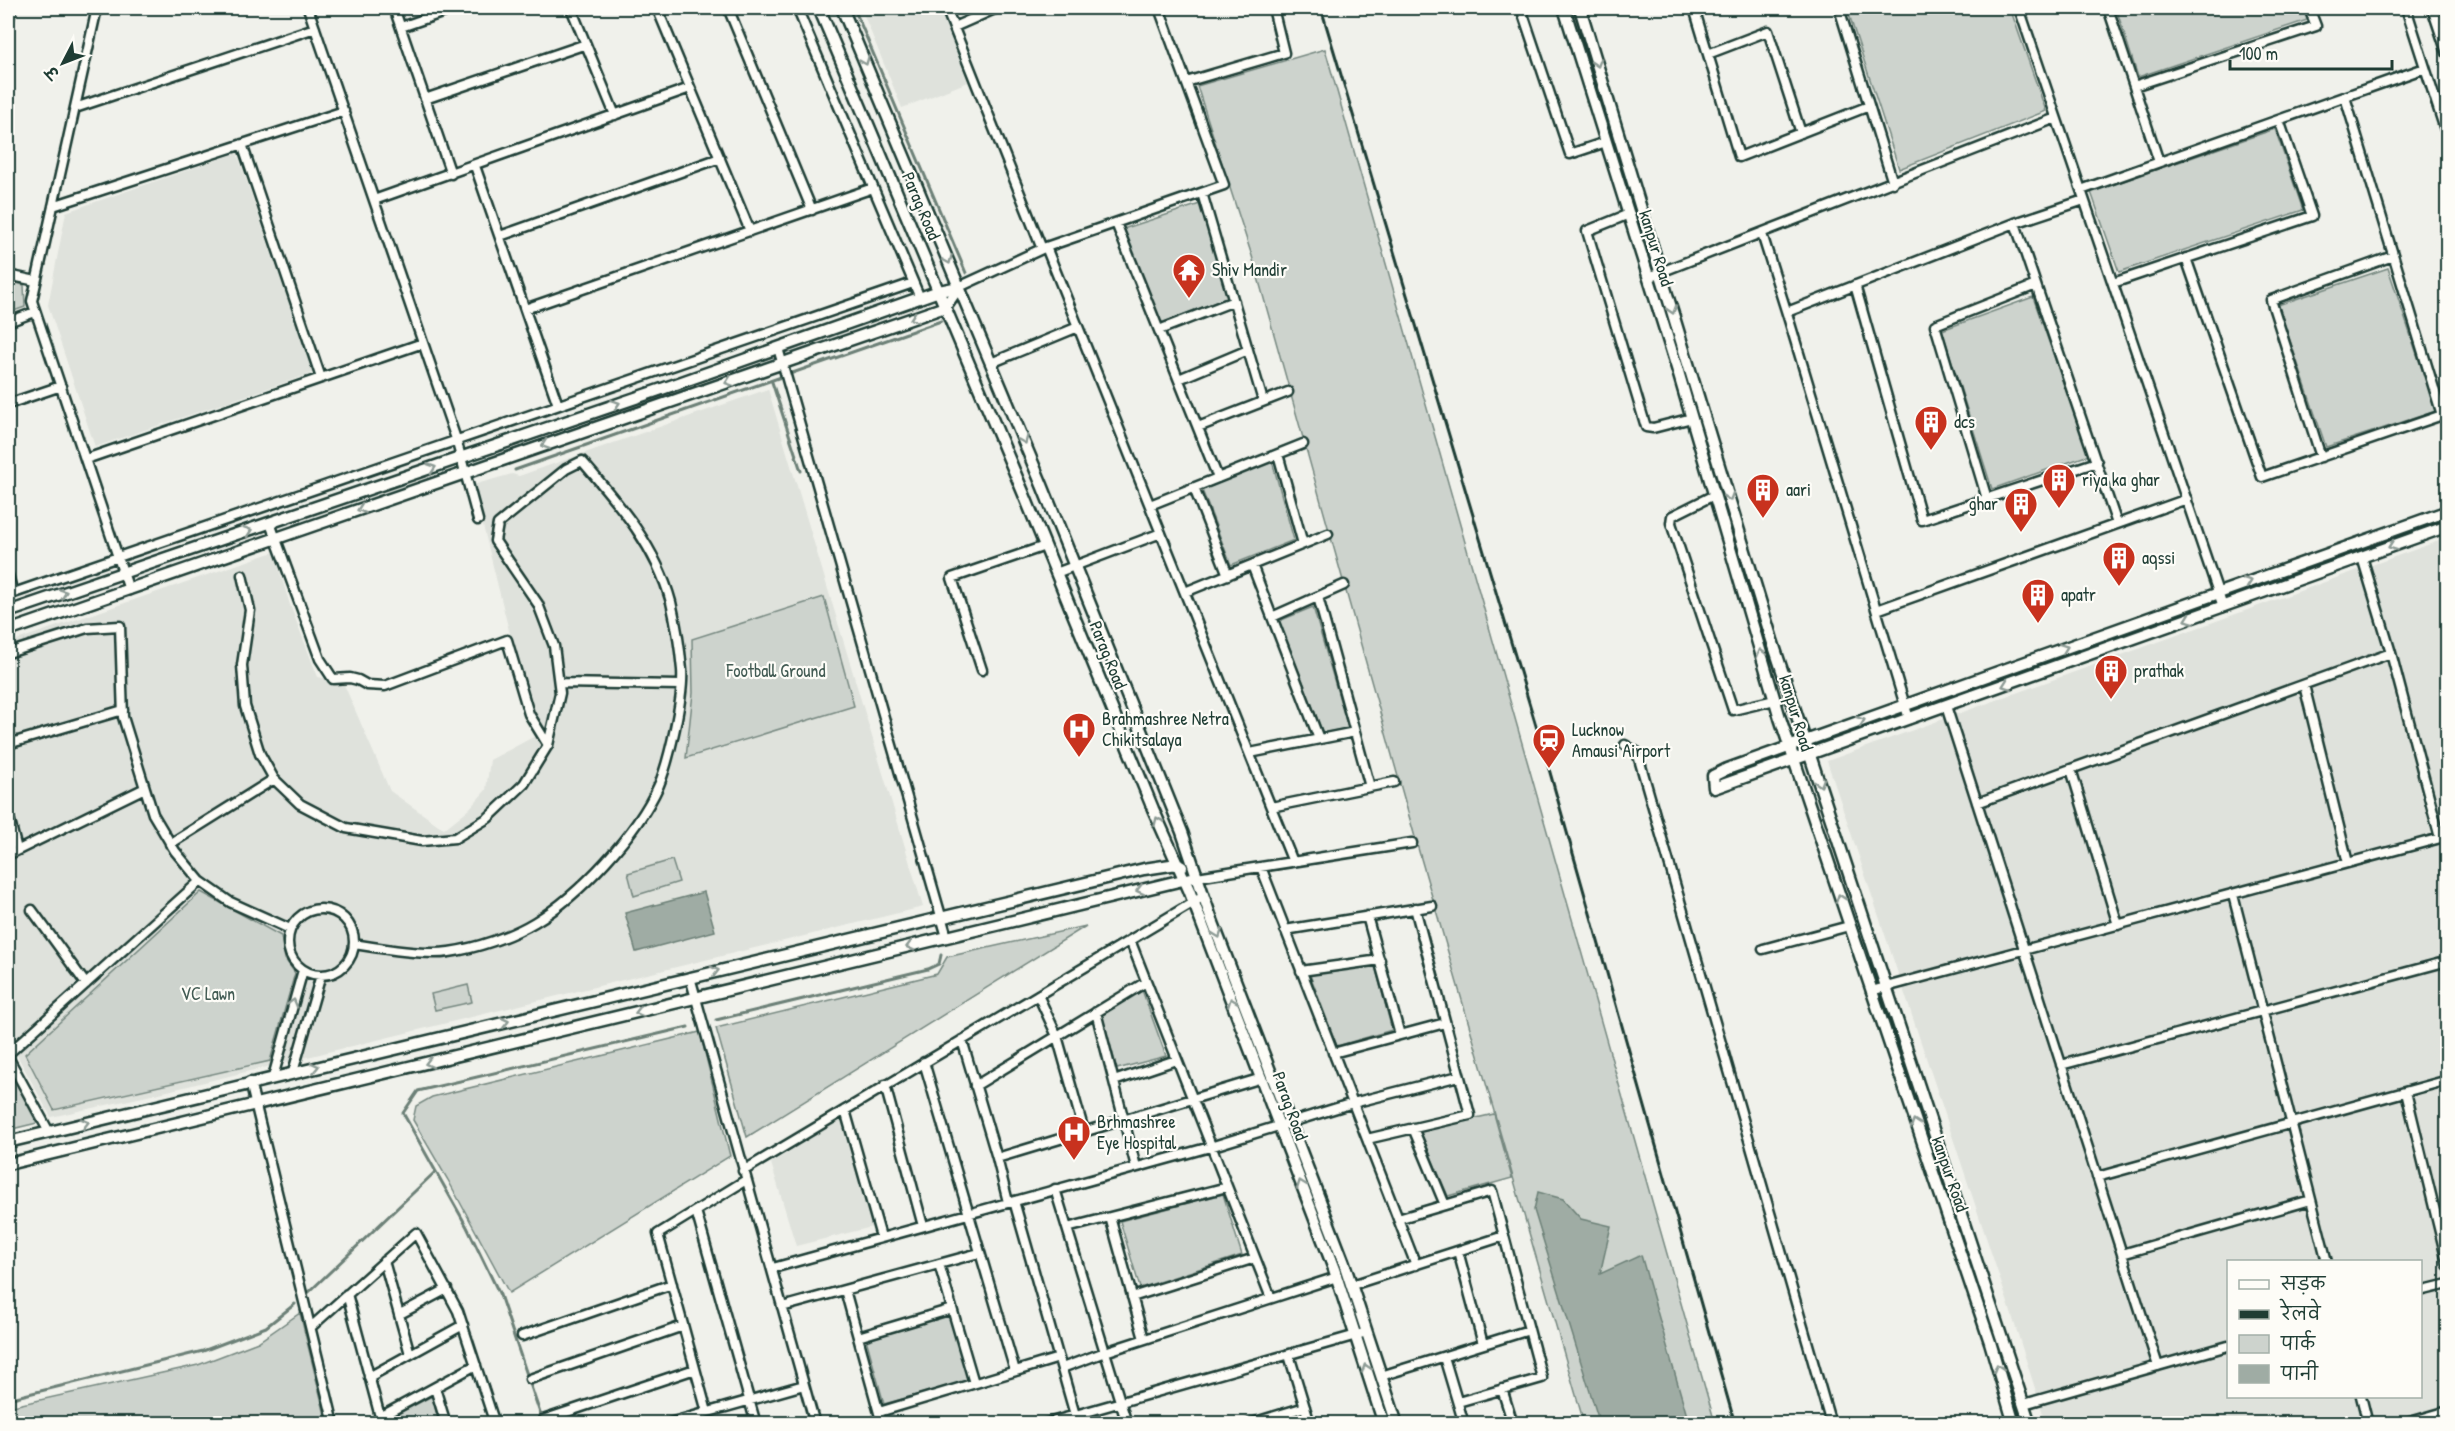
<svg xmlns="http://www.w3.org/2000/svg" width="2455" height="1431" font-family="'Patrick Hand','Playpen Sans Deva',sans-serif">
<rect width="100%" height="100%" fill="#f0f1eb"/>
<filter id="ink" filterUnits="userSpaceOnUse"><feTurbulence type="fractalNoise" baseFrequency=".0167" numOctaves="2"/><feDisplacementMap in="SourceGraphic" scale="12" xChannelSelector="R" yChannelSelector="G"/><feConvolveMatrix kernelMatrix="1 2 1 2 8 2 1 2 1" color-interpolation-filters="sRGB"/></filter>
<g filter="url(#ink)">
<path fill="#dfe2dc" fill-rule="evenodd" d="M861 8H939L968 82 902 108Z
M237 153 313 373 95 447 48 305 66 212Z
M768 389 923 907 143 1097 51 1117 8 1039V643L274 552 290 605 318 677 343 682 390 791 444 829 469 809 486 790 490 760 535 736 473 485 512 474 519 476Z
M2447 538V1423H2046L2007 1300 1827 761ZM2228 1262H2420V1396H2228Z
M843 1118 872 1227 796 1246 771 1163Z"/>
<path fill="#cdd3cd" stroke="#768880" stroke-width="1.5" d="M1847 8H2010L2046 111 1899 169Z
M2116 8H2303L2307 20 2138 77Z
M1325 49 1715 1423H1584L1418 848 1252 256 1197 86Z
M2275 129 2303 210 2119 272 2091 192Z
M1200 204 1229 297 1161 323 1123 229Z
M2388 268 2436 411 2326 447 2278 305Z
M8 281 24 285 25 307 8 313Z
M2033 297 2089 455 1992 489 1942 330Z
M1272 461 1294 540 1231 565 1202 490Z
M824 597 854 706 686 758 693 693 692 639Z
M1313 607 1348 728 1323 733 1279 621Z
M672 860 679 882 634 896 628 873Z
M201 892 281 936 285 959 295 973 270 1061 54 1110 25 1054Z
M1086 926 747 1137 716 1028 937 974 947 957Z
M1375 965 1392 1030 1337 1046 1310 975Z
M468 985 472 1002 435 1010 431 994Z
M1142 990 1166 1056 1117 1069 1102 1015Z
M700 1032 730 1156 509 1293 448 1180 413 1120 416 1106 432 1097Z
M8 1068 37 1123 8 1130Z
M1494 1114 1512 1178 1448 1196 1420 1131Z
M1223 1194 1242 1255 1140 1288 1120 1221Z
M949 1312 968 1381 884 1404 865 1335Z
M300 1313 327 1423H8V1407L198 1365 258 1342Z
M432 1396 439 1423H389L388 1419Z"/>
<path fill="#9faca4" stroke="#6c8077" stroke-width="1.5" d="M704 892 715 931 636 952 625 913Z
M1538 1192 1563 1199 1581 1219 1611 1226 1600 1274 1641 1255 1689 1423 1601 1424 1599 1421 1534 1210Z"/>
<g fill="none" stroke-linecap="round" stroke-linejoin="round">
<path stroke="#6c8077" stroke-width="3" d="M854 8 966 273
M772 382 801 471
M515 470 941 321
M716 1020 928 969 939 964 941 955
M308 1293 435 1172
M8 1399 203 1351 266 1327 295 1304
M542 1419 500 1295 467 1227 403 1113 418 1091 688 1027"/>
<defs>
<path id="minor" d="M97 8 32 301 129 590
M308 8 456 439 478 520
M394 8 451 174
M571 8 615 115
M657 8 750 231
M728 8 812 210
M797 8 920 298
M946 8 1042 249
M1521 8 1570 154 1606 142
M1694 8 1739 157 1869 106
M1839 8 1893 183
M2019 8 2223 607
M2108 8 2159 162
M2406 8 2448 139
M8 22 11 8
M401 27 456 8
M954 27 997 8
M1708 54 1768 31 1801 133
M1186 82 1284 53 1273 8
M2134 86 2316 26 2309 8
M2345 97 2442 415
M425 99 586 44
M75 108 315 28
M242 144 321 378
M475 166 558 405
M2081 190 2425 68
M1202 193 1263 401
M374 200 690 88
M53 206 344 111
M1629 214 1587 231 1646 427 1653 428 1692 418
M1116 223 1218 478
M2015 223 2117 524
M1762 234 1789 320 1909 719
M500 236 720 158
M1046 247 1293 862
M2186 258 2262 477 2448 413
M8 275 36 281
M1648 277 2056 118
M2113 283 2312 216 2279 120
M1855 285 1922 520 2097 462
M959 287 1046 247 1224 185 1159 8
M525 309 873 188
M1787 312 2015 223 2084 200
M8 322 35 312
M1159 330 1234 301
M778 348 947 937
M991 363 1078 327
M1179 379 1248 350
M8 404 61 386
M1198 427 1288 392
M1278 454 1303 544
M2321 457 2271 300 2393 256
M86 459 423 343
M1194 488 1228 575
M1714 495 1672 516 1671 523 1733 710 1775 700
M1987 499 1935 325 2036 285
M1150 505 1303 444
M270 523 320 659 333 679 350 678 358 680 367 685 385 686 507 640 529 714 548 745
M2362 557 2391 653 2440 838
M1252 565 1319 739
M1056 573 1161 533
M8 575 13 593
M242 575 250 610 242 665 245 706 260 754 274 779 300 804 346 828 422 841 455 838 488 818 524 784 548 745 560 693 554 646 538 604 495 541 498 524 566 469 582 461C619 504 656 546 671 602 676 623 680 648 682 670 684 696 669 761 659 785 637 834 580 895 535 922 510 937 477 948 449 952 425 956 379 948 354 944
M1185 592 1328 534
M8 595 913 283
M1318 597 1370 787
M1877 610 2187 499
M1272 617 1344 585
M8 653 87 628 120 626 123 717 153 814 175 851 200 881 230 902 290 929
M982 670 952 578 1045 546
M559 683 680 685
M2304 685 2348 863
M1946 706 2158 1366
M8 744 123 710
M1625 745 1637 752 1831 1424
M1250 753 1355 732
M2071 769 2118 925
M1977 803 2391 653
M1271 807 1394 782
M8 813 17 850
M170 844 274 779
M8 855 145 788
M1261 867 1416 1265
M1197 877 1412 843
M2233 895 2327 1262
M288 942a33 33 0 1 1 66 0a33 33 0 1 1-66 0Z
M32 910 86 984
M1367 916 1400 1035
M1285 930 1432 906
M1130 940 1271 1298
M1763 949 1849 926
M1301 971 1380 960
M690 977 815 1424
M1871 991 2448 836
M1038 995 1057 1036 1084 1131
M1096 1012 1136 1167
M962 1040 997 1158 1008 1202
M1333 1053 1445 1023
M8 1054 200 881
M8 1057 49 1132
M924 1062 1015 1371
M2061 1065 2448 961
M293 1072 321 975
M273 1077 303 970
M1114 1081 1176 1060
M250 1082 334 1424
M885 1085 923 1226
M975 1086 1146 982
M2406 1092 2448 1265
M845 1110 881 1237
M1413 1128 1445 1205
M1367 1139 1470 1115 1415 908
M997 1158 1262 1078
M743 1171 1204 896
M2097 1177 2448 1080
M1055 1189 1127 1424
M1014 1201 1075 1415
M696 1211 756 1424
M1110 1217 1144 1339
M1398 1219 1492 1191 1542 1378 1458 1402
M1067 1228 1227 1187
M1458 1251 1483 1344
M2122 1254 2311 1200
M384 1261 410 1354
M939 1264 974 1383
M773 1268 1210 1147 1353 1103 1459 1076
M1352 1285 1504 1236
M845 1290 882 1424
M2420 1291 2448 1284
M347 1294 382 1424
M1132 1297 1255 1258
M782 1307 979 1253
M400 1314 447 1289
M311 1327 416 1233 458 1311 495 1424
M522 1336 672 1284
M858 1337 952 1309
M1289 1355 1310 1424
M1444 1357 1464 1424
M1062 1368 1105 1352 1337 1277
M1381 1376 1529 1330
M369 1377 463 1325
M530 1379 683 1326
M435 1388 446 1424
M1502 1389 1513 1424
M2361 1396 2368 1424
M2024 1404 2228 1346
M707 1412 658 1234 746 1180
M879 1412 1059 1358
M380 1417 476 1365
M543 1420 695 1369
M666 1424 804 1385
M1044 1424 1367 1332
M1249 1424 1305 1407
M2403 1424 2448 1411"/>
<path id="tertiary" d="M819 8 1023 492 1153 809 1189 890 1334 1269 1384 1424
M842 8 1042 485 1182 832 1210 915 1344 1263 1397 1424
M1564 8 1677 368 1780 718 1990 1342 2014 1424
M1580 8 1772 640 2030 1424
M2433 8 2448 53
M2448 511 1727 769 1713 776 1714 788 2448 526
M8 612 659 390 939 291 959 287
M8 631 945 307 959 287
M8 1142 1144 869 1177 864 1182 867
M8 1164 1191 878"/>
</defs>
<use href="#minor" stroke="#1f3d34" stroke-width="13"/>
<use href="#tertiary" stroke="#1f3d34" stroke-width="15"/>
<use href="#minor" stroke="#fdfcf7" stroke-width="8"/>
<use href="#tertiary" stroke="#fdfcf7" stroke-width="10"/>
<path stroke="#1f3d34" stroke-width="3" d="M1321 8 1549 769 1735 1424"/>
</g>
<defs><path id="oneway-chevron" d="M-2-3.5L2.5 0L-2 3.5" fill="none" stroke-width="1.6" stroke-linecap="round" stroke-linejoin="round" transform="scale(1.5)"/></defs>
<g stroke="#8e9c96">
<use href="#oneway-chevron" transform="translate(865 61) rotate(67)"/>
<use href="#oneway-chevron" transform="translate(1597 63) rotate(73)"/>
<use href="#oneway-chevron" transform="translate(948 260) rotate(67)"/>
<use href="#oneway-chevron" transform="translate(1672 310) rotate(73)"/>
<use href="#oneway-chevron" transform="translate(914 318) rotate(161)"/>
<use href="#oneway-chevron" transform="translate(729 382) rotate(161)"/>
<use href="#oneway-chevron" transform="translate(616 404) rotate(-19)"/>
<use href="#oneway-chevron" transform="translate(1024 440) rotate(67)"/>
<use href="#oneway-chevron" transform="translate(545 445) rotate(161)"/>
<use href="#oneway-chevron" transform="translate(432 468) rotate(-19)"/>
<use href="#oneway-chevron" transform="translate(1729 497) rotate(73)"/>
<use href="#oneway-chevron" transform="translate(361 509) rotate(161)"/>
<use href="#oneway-chevron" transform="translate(248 531) rotate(-19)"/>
<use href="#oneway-chevron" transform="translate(2392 546) rotate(160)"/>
<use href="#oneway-chevron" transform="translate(2248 582) rotate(-20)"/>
<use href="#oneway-chevron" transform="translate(63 593) rotate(-19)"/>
<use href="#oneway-chevron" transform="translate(2189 619) rotate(160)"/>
<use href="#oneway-chevron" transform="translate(2064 648) rotate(-20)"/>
<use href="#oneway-chevron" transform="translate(1761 653) rotate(-106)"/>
<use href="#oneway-chevron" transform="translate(2006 685) rotate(160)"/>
<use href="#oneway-chevron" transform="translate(1861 721) rotate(-20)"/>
<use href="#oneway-chevron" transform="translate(1820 783) rotate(72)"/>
<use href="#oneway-chevron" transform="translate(1158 821) rotate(-114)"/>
<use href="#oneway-chevron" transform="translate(1140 890) rotate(166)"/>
<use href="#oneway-chevron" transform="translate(1840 898) rotate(-109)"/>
<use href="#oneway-chevron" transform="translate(1218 934) rotate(69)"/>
<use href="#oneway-chevron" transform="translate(910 946) rotate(166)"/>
<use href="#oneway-chevron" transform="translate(715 971) rotate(-14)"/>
<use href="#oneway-chevron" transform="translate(1232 1002) rotate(-111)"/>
<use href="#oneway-chevron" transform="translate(293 1003) rotate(-74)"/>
<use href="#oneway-chevron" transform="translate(639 1012) rotate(166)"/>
<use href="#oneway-chevron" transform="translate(505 1022) rotate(-13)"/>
<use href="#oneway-chevron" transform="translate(429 1063) rotate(166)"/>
<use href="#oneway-chevron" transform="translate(315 1067) rotate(-13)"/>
<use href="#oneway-chevron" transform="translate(85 1123) rotate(-14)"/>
<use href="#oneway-chevron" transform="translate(1915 1123) rotate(-109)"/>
<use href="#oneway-chevron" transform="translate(1301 1184) rotate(-111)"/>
<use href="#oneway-chevron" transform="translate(1366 1368) rotate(-108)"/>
<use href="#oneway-chevron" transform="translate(1998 1368) rotate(-107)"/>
</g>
</g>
<defs>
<symbol id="temple-pin" viewBox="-11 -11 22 30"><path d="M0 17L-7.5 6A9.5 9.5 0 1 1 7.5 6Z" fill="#c8321e" stroke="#fdfcf7"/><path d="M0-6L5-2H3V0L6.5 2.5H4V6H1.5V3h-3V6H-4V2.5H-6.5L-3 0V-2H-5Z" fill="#fff"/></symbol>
<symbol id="building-pin" viewBox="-11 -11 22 30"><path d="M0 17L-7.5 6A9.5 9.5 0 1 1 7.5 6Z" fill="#c8321e" stroke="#fdfcf7"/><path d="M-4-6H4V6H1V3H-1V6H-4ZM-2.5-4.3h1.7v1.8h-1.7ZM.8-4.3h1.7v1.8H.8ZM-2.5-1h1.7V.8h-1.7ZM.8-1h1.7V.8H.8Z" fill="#fff"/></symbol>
<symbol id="hospital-pin" viewBox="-11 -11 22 30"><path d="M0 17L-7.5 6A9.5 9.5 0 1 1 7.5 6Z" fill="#c8321e" stroke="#fdfcf7"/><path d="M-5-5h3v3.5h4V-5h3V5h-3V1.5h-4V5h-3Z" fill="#fff"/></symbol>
<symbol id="station-pin" viewBox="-11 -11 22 30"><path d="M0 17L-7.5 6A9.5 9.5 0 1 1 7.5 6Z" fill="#c8321e" stroke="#fdfcf7"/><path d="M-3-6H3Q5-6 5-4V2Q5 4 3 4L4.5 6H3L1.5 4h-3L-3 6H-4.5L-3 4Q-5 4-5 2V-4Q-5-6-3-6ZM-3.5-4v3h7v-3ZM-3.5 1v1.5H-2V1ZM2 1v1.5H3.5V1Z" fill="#fff"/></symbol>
</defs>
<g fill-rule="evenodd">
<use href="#temple-pin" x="1170" y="251" width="38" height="52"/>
<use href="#building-pin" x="1912" y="403" width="38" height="52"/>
<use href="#building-pin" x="2040" y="461" width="38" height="52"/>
<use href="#building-pin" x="1744" y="471" width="38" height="52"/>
<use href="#building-pin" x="2002" y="485" width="38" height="52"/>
<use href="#building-pin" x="2100" y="539" width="38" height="52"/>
<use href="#building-pin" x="2019" y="576" width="38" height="52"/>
<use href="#building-pin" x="2092" y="652" width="38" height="52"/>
<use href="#hospital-pin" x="1060" y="710" width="38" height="52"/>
<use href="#station-pin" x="1530" y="721" width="38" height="52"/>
<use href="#hospital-pin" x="1055" y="1113" width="38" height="52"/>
</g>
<g text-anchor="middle" stroke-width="4.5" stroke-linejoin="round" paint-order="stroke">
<g font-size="18" fill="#1f3d34" stroke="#fdfcf7">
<text transform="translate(921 206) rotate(67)" y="6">Parag Road</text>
<text transform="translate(1656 248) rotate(73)" y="6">kanpur Road</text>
<text transform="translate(1108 655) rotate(68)" y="6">Parag Road</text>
<text transform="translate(1796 713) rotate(73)" y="6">kanpur Road</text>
<text transform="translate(1290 1106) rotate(70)" y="6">Parag Road</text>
<text transform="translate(1950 1174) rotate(71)" y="6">kanpur Road</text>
</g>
<g font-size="18" fill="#1f3d34" stroke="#fdfcf7" text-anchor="start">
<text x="1212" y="276">Shiv Mandir</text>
<text x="1954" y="428">dcs</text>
<text x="2082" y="486">riya ka ghar</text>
<text x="1786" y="496">aari</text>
<text x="1998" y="510" text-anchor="end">ghar</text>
<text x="2142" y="564">aqssi</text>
<text x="2061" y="601">apatr</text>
<text x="2134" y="677">prathak</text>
<text x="1102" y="725">Brahmashree Netra<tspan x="1102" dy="21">Chikitsalaya</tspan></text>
<text x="1572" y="736">Lucknow<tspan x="1572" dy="21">Amausi Airport</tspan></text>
<text x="1097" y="1128">Brhmashree<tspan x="1097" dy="21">Eye Hospital</tspan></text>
</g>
<g font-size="18" fill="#425b53" stroke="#fdfcf7">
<text x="776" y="677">Football Ground</text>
<text x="208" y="1000">VC Lawn</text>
</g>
</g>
<rect width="2455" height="1431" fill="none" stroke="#fdfcf7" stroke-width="30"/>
<rect x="15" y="15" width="2425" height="1401" fill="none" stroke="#1f3d34" stroke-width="2" filter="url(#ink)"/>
<rect x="2227" y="1260" width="195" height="138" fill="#fdfcf7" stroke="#a4b0a9" stroke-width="1.5"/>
<rect x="2239" y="1280" width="30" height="9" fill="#fdfcf7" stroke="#a4b0a9" stroke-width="1.5"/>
<text x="2281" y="1290" font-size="18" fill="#1f3d34">सड़क</text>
<rect x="2239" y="1310" width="30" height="9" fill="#1f3d34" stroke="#a4b0a9" stroke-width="1.5"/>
<text x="2281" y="1320" font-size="18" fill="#1f3d34">रेलवे</text>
<rect x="2239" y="1335" width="30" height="18" fill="#cdd3cd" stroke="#a4b0a9" stroke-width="1.5"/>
<text x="2281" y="1350" font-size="18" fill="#1f3d34">पार्क</text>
<rect x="2239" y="1365" width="30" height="18" fill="#9faca4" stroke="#a4b0a9" stroke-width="1.5"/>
<text x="2281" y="1380" font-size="18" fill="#1f3d34">पानी</text>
<g transform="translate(63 63) rotate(228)" stroke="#fdfcf7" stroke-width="4.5" paint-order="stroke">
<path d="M0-4.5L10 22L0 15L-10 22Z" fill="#1f3d34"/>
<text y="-9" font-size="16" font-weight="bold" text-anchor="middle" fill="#1f3d34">उ</text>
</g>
<path d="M2230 60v9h162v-9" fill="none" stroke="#1f3d34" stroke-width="3"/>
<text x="2239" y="60" font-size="18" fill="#1f3d34" stroke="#fdfcf7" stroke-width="4.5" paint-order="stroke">100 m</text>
</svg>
